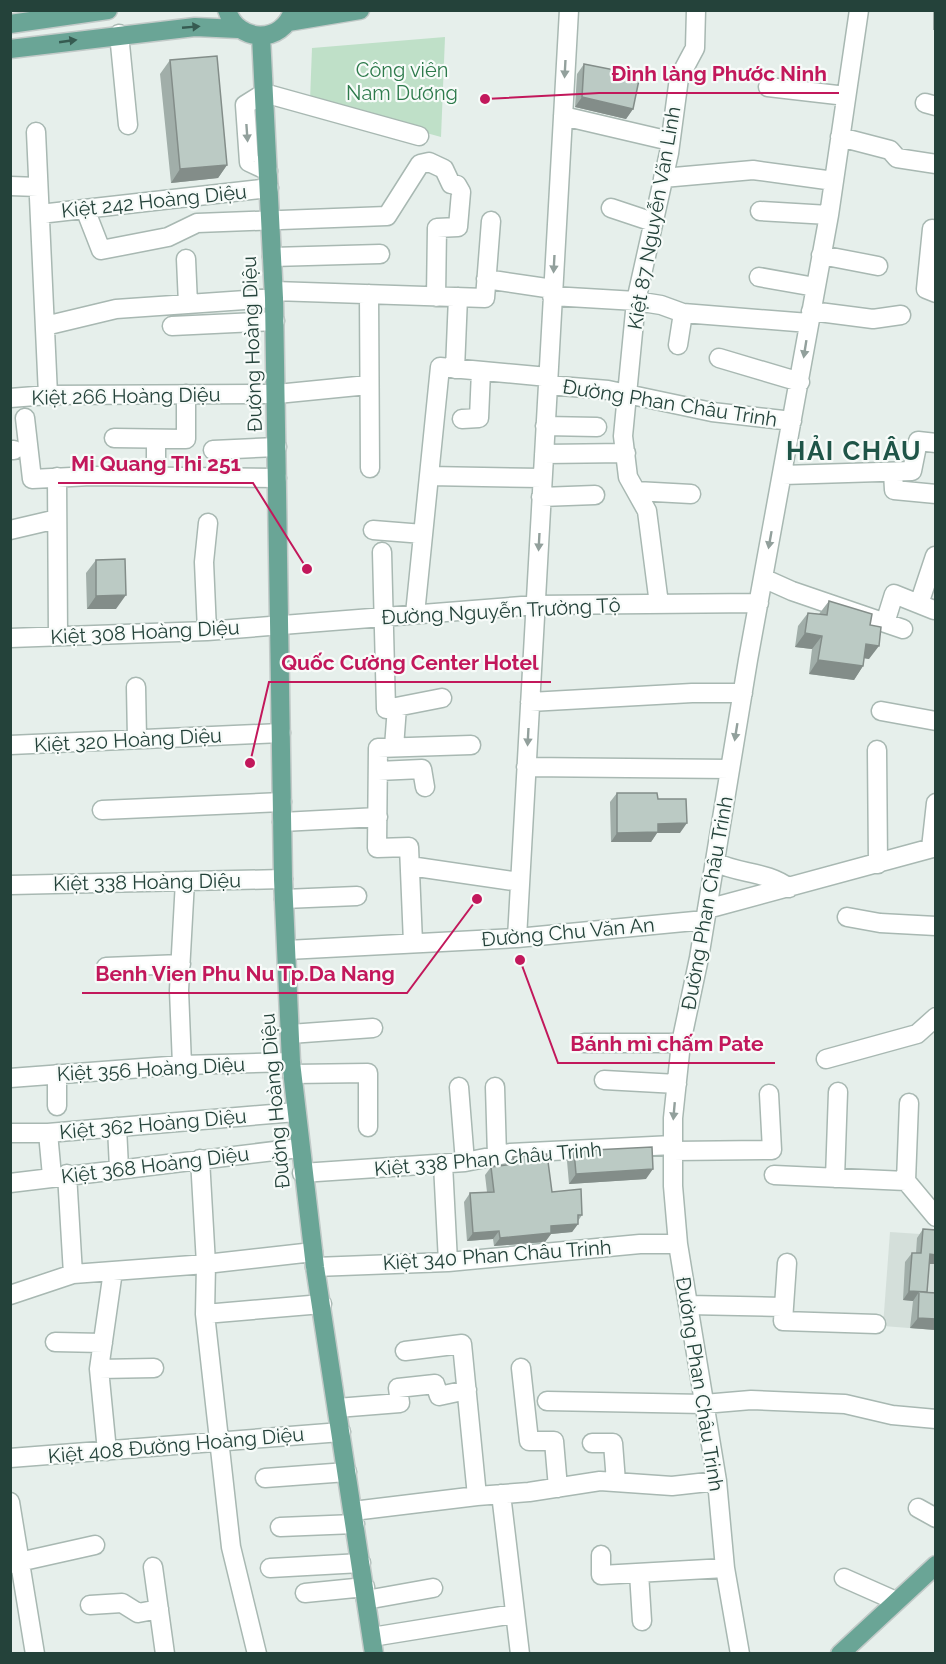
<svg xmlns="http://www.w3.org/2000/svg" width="946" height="1664" font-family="Raleway,sans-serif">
<rect width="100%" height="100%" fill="#e6efeb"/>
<path fill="#d4dfda" d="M890 1232 935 1235V1330L883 1326Z"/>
<path fill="#bfe0c8" d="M445 37 441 137 310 101 312 48Z"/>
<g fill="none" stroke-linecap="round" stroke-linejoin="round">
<defs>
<path id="minor" d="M119 34 128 125
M768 87 846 96
M925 103 936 106
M563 116 670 141
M36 132 48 395
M840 137 890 150 897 158 936 164
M268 171 249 162 245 105 264 93 419 136
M663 178 753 170 834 181
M10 186 38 187
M611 208 653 222
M85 209 101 250 168 237 197 223 387 216 420 164 429 162 444 169 451 184 457 185 461 192 458 227 437 228 436 297
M760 211 829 215
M40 214 269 188
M932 229 926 289 936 293
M821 255 878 266
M272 257 380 254
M186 259 188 304
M759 277 815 287
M486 279 553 289
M274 291 485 298 491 221
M369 294 370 468
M552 296 636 301 661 305 683 313 809 323
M811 311 873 319 901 315
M45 326 116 309 274 298
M172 326 275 321
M678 345 683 313
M719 358 800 382
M455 369 458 297
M548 385 608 390 712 412 792 421
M10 398 48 395 277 394 368 385
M25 418 32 479 91 476 277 478
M462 419 479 418 481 371
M545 426 597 427
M114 438 186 439V394
M156 439V476
M10 450H14
M213 450 277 447
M544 454 626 453
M893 472 894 490 936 494
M783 475 912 471 918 441 936 443
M429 476 542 478
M57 477 58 636
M636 491 691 494
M541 497 595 495
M10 530 57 519
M373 530 423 534
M382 552 386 709 442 698
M763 578 792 591 903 629
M659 604 647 511 628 477 623 436 636 301 669 153 679 78 695 48 696 10
M919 604 935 556
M415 614 440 367 548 377
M885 623 894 594 934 610
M207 631 204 562 208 523
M10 638 207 631 535 605 759 603
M136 687 137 739
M530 702 692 693H743
M881 711 936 721
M10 745 281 733
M394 747 397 707
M877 750 878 864
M526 767 730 769
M378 771 422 769 425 787
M102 810 282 802
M282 822 378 817
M931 848 936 803
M715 862C738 874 767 871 789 888
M410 866 520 882
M10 885 283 879
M284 899 357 896
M707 909 936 847
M847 917 880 923 936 926
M517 938 569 10
M413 943 409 847 377 848 378 748 471 745
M287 950 517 938 705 920
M106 967 181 964
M290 1034 373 1028
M584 1043H681
M826 1059 917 1034 936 1017
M182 1065 179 990 185 881
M57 1074V1106
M292 1074 368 1073V1127
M10 1078 182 1065 291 1062
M604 1080 677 1084
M459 1087 465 1162
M495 1087 497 1156
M117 1127 119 1168
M10 1133H48L296 1112
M48 1133 52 1176
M673 1151 772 1150 769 1094
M200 1159 206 1264 205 1314 231 1547 257 1654
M443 1164 448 1262
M302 1173 465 1162 510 1153 673 1145
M67 1174 73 1274
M774 1175 906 1181 936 1217
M835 1178 838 1092
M906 1181 909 1103
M10 1183 299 1148
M787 1263 783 1321 876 1324
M315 1267 448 1262 640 1244H678
M113 1271 99 1369 154 1368
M10 1295 73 1274 206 1264 313 1252
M688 1305 782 1307
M205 1314 322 1304
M55 1342 103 1343
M405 1351 462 1344 477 1496
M521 1368 529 1441H554L558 1488
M99 1369 107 1451
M547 1401 704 1404 751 1400 845 1404 892 1415 936 1419
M337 1408 400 1403 398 1388 435 1384 439 1396 467 1390
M592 1443H613L616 1482
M10 1458 341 1432
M265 1478 347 1472
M501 1494 520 1654
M10 1502 35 1654
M918 1508 936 1518
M353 1511 477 1496 529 1492 600 1481 672 1486 717 1481
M280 1527 355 1524
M601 1555V1575L725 1568
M10 1564 95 1545
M153 1567 165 1654
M270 1568 361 1563
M639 1573 642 1621
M844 1578 896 1601
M305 1593 365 1587
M366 1600 433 1588
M90 1605 122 1603 138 1613 159 1609
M372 1637 514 1614
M740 1654 725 1568 717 1481 678 1244 673 1186V1118L681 1043 699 958 748 660 829 215 859 10"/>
<path id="major" d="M227 10C237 43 283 45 293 10
M288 22 360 10
M10 24 108 10
M261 36 274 298 283 879 291 1062 315 1267 374 1654
M10 49 195 27 238 29
M840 1654 936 1565"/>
</defs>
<use href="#minor" stroke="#a8b8b2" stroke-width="21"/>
<use href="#major" stroke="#c2cac8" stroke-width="21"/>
<use href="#minor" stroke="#fff" stroke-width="18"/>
<use href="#major" stroke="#6aa596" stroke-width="18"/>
</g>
<path fill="#a1aea9" d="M933 10H936V30H933Z
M170 60 227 165 218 178 171 183 160 74Z
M584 64 633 109 626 119 575 107 577 74Z
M96 560 116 609H87L86 573Z
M829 601 870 625 869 659 864 658 863 666 854 680 809 674 812 649 795 647 798 626 808 613 819 614Z
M617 793 658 799 680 833H657L651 842H611L610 802Z
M574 1151 646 1179 569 1184 567 1161Z
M513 1157 552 1192 582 1215 578 1221V1224L572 1232 551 1234 545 1242 494 1246 493 1239 467 1241 464 1202 470 1193 487 1192 485 1175 491 1167 507 1165Z
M923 1229 936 1230V1264H929L927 1293H936V1330L910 1328 913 1301 903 1300 905 1262 912 1253H916L917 1238Z"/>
<path fill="#838d89" d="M582 97 633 109 626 119 575 107Z
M227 165 218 178 171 183 180 169Z
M126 595 116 609H87L96 596Z
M805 633 822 636 812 649 795 647Z
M866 644 879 646 869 659 857 657Z
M818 660 863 666 854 680 809 674Z
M687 823 680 833H657L651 842H611L617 833 658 824Z
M653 1169 646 1179 569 1184 576 1174Z
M578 1224 572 1232 551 1234 545 1242 494 1246 500 1238 551 1226Z
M499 1231 493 1239 467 1241 473 1233Z
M930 1254 936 1255V1264H924Z
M909 1291 919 1292 913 1301 903 1300Z
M918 1318 936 1319V1330L910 1328Z"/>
<path fill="#bbcac4" stroke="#838d89" stroke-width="1.5" d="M217 56 227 165 180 169 170 60Z
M584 64 640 75 633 109 582 97Z
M125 559 126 595 96 596V560Z
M829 601 872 614 870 625 881 627 879 646 866 644 863 666 818 660 822 636 805 633 808 613 827 615Z
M617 793H657L658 799H686L687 823 658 824V832L617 833Z
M652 1147 653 1169 576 1174 574 1151Z
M547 1154 552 1192 581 1189 582 1215H578V1224L551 1226V1233L500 1238 499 1231 473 1233 470 1193 494 1192 491 1167 514 1164 513 1157Z
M923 1229 936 1230V1255L930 1254 927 1292 909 1291 912 1253H921Z
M919 1292 936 1293V1319L918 1318Z"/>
<defs><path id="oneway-solid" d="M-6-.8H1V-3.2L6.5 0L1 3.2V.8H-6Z" transform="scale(1.5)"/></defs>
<g fill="#365b51">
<use href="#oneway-solid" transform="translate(191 27) rotate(-5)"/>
<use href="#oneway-solid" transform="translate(68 41) rotate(-8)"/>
</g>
<g fill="#92a09c">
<use href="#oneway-solid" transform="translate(565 69) rotate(93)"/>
<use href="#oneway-solid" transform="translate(247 133) rotate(86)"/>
<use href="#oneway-solid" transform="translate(554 264) rotate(93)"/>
<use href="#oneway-solid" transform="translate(805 349) rotate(99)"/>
<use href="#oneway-solid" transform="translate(770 540) rotate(100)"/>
<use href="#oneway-solid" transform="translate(539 542) rotate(93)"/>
<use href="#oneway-solid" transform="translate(736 732) rotate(99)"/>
<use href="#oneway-solid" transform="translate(528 737) rotate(93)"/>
<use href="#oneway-solid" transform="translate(674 1111) rotate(95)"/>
</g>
<g text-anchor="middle" stroke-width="4.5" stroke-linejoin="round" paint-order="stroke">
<g font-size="20" fill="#2d7a4b" stroke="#f7fbf9">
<text x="402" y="77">Công viên<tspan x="402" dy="23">Nam Dương</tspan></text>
</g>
<g font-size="20" fill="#24423a" stroke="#f7fbf9">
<text transform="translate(154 201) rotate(-6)" y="7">Kiệt 242 Hoàng Diệu</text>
<text transform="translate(654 218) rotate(-80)" y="7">Kiệt 87 Nguyễn Văn Linh</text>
<text transform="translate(252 344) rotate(-92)" y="7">Đường Hoàng Diệu</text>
<text transform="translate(126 396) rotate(-1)" y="7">Kiệt 266 Hoàng Diệu</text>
<text transform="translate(670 403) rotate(9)" y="7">Đường Phan Châu Trinh</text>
<text transform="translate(501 611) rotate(-3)" y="7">Đường Nguyễn Trường Tộ</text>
<text transform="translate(145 632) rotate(-3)" y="7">Kiệt 308 Hoàng Diệu</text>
<text transform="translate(128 740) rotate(-3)" y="7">Kiệt 320 Hoàng Diệu</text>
<text transform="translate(147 882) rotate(-1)" y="7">Kiệt 338 Hoàng Diệu</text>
<text transform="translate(707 903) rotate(-80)" y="7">Đường Phan Châu Trinh</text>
<text transform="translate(568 932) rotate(-5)" y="7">Đường Chu Văn An</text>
<text transform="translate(151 1069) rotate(-3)" y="7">Kiệt 356 Hoàng Diệu</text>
<text transform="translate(275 1101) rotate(-95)" y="7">Đường Hoàng Diệu</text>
<text transform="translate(153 1124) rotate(-5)" y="7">Kiệt 362 Hoàng Diệu</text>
<text transform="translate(488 1159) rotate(-5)" y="7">Kiệt 338 Phan Châu Trinh</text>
<text transform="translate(155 1165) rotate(-7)" y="7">Kiệt 368 Hoàng Diệu</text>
<text transform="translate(497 1255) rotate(-4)" y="7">Kiệt 340 Phan Châu Trinh</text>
<text transform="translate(700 1384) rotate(81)" y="7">Đường Phan Châu Trinh</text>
<text transform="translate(176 1445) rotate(-5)" y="7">Kiệt 408 Đường Hoàng Diệu</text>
</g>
<g font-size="26" font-weight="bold" letter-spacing="1.5" fill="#1f5548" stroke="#f7fbf9">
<text x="854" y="460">HẢI CHÂU</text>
</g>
</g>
<path fill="none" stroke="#c2185b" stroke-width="2" d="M485 99L599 93H839M307 569L253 483H58M250 763L269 682H551M477 899L407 993H82M520 960L558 1063H775"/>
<g fill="#c2185b" stroke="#f7fbf9" stroke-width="2">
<circle cx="485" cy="99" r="6"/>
<circle cx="307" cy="569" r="6"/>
<circle cx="250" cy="763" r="6"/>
<circle cx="477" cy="899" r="6"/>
<circle cx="520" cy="960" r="6"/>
</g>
<g font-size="21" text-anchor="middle" font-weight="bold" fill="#c2185b" stroke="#f7fbf9" stroke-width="4.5" stroke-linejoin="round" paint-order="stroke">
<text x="719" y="81">Đình làng Phước Ninh</text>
<text x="156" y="471">Mi Quang Thi 251</text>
<text x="410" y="670">Quốc Cường Center Hotel</text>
<text x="245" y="981">Benh Vien Phu Nu Tp.Da Nang</text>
<text x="667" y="1051">Bánh mì chấm Pate</text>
</g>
<rect width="946" height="1664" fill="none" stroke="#24423a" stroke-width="24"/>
</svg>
